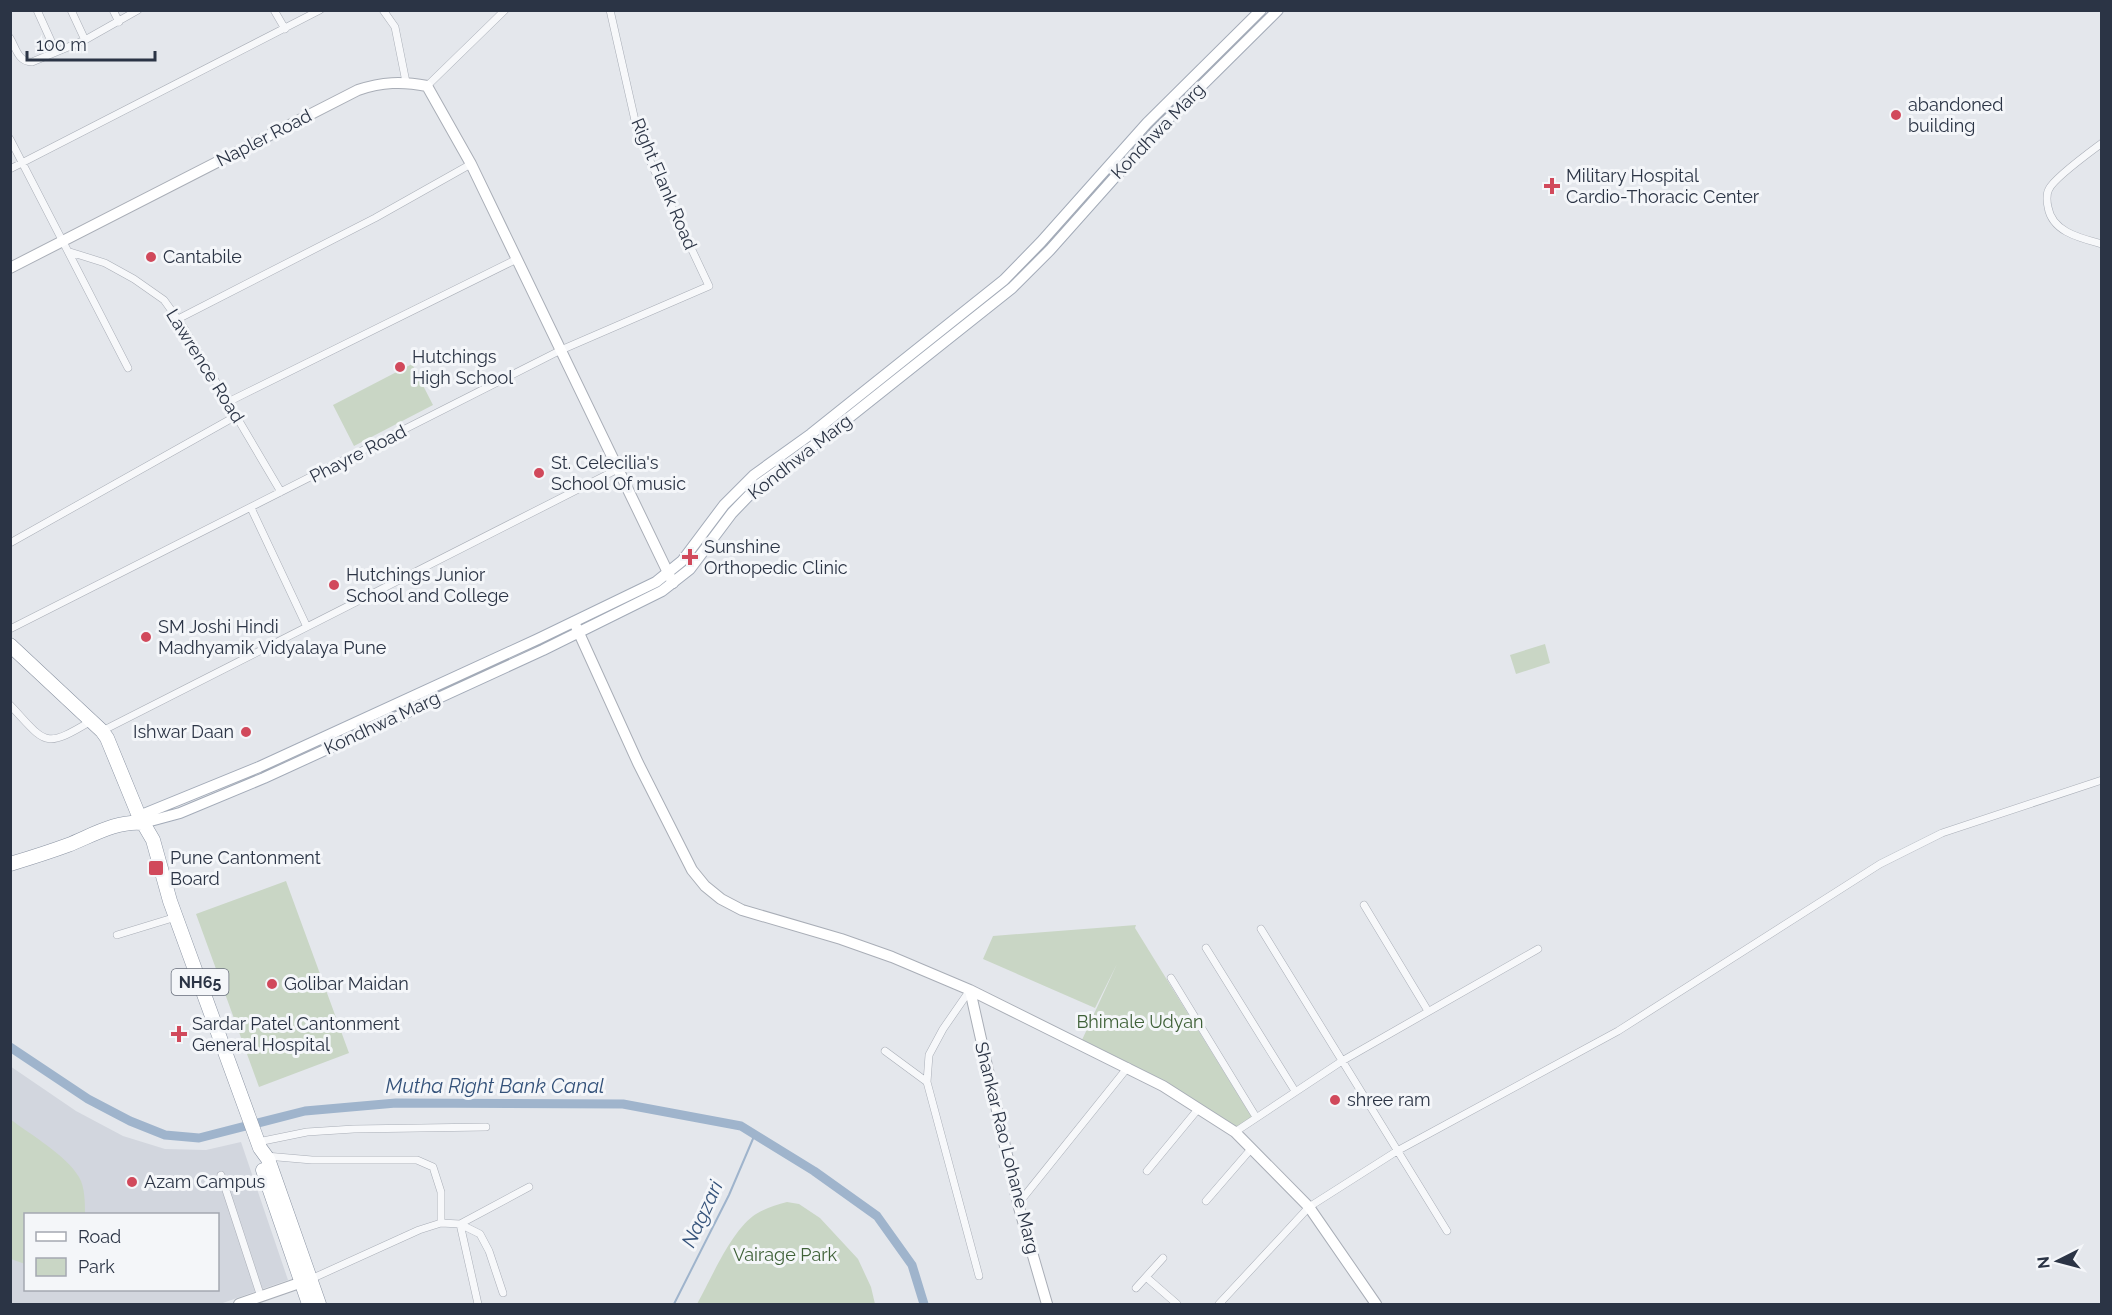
<svg xmlns="http://www.w3.org/2000/svg" width="2112" height="1315" font-family="Raleway,sans-serif">
<rect width="100%" height="100%" fill="#e4e7ec"/>
<path fill="#d2d6de" fill-rule="evenodd" d="M10 1066 76 1111 123 1136 165 1149 206 1150 241 1142 288 1280 220 1304H11ZM26 1214H218V1290H26Z"/>
<path fill="#c9d6c5" d="M412 364 433 405 354 446 333 405Z
M1545 644 1550 663 1516 674 1510 655Z
M286 881 349 1053 259 1087 196 914Z
M1136 925 1135 928 1253 1119 1237 1131 1082 1040 1117 964 1095 1008 983 959 993 936Z
M10 1119C31 1135 66 1155 79 1177 85 1187 85 1203 85 1214H26L25 1264 11 1259Z
M787 1202 799 1204 820 1218 858 1259 871 1287 875 1304H697C711 1279 732 1229 756 1214 766 1208 776 1205 787 1202Z"/>
<g fill="none" stroke-linecap="round" stroke-linejoin="round">
<path stroke="#9fb4cc" stroke-width="2" d="M674 1304 729 1195 755 1134"/>
<path stroke="#9fb4cc" stroke-width="9" d="M10 1047 88 1099 130 1121 165 1135 199 1138 305 1111 396 1103 623 1104 741 1126 814 1171 877 1216 912 1265 924 1304"/>
<defs>
<path id="street" d="M37 10 56 52
M71 10 85 40
M113 10 119 22
M274 10 285 29
M383 10 395 27 406 82
M10 38C16 48 18 62 32 62L85 40 138 10
M427 86 505 10
M10 139 128 368
M2102 143C2090 152 2054 178 2049 189 2046 194 2047 203 2048 207 2052 232 2080 238 2102 244
M10 169 320 10
M70 252 105 263 134 279 164 300 184 328 281 492
M178 319 375 218 471 164
M228 402 517 259
M251 508 307 627
M10 543 236 416
M10 629 561 350 709 286 651 163 636 125 610 10
M10 705C46 743 43 750 91 721
M102 731 618 469
M1364 905 1428 1011
M1261 929 1447 1231
M117 935 176 917
M1206 948 1295 1091
M1171 978 1256 1117
M970 990 943 1029 929 1055 927 1082 979 1276
M885 1051 927 1082
M1235 1132 1342 1061 1538 949
M258 1142 307 1132 354 1129 486 1127
M266 1156 312 1160H417L433 1167 441 1192V1223
M1147 1171 1199 1108
M221 1175 261 1297
M1206 1201 1251 1149
M1018 1204 1128 1067
M1146 1277 1177 1304
M311 1279 419 1230 441 1223 460 1224 480 1234 489 1251 503 1293
M1136 1288 1163 1258
M478 1304 460 1224 529 1187
M1219 1304 1309 1207 1397 1151 1618 1031 1880 864 1942 833 2102 780"/>
<path id="secondary" d="M10 268 358 90C382 82 402 81 427 86L471 164 673 583
M574 622 638 763 692 870 705 886 721 899 742 910 841 939 892 957 970 990 1163 1086 1235 1132 1309 1207 1376 1304
M970 990 1018 1204 1047 1304
M239 1304 308 1280"/>
<path id="primary" d="M139 816 259 767 538 639 656 582 682 561 724 505 754 475 811 434 1004 280 1041 242 1147 123 1261 10
M143 823 180 813 264 778 543 650 662 591 690 569 732 513 761 483 817 443 1012 288 1050 250 1156 131 1278 10"/>
<path id="highway" d="M10 645 102 731 107 738 139 816 153 840 170 901 260 1148 268 1159 319 1304
M10 864C30 858 49 852 68 845 91 836 117 820 143 823
M263 1170 309 1304"/>
</defs>
<use href="#street" stroke="#a9aeb7" stroke-width="8"/>
<use href="#secondary" stroke="#a9aeb7" stroke-width="12"/>
<use href="#primary" stroke="#a3abb8" stroke-width="12"/>
<use href="#highway" stroke="#8b94a3" stroke-width="15"/>
<use href="#street" stroke="#f7f8fa" stroke-width="7"/>
<use href="#secondary" stroke="#fff" stroke-width="10"/>
<use href="#primary" stroke="#fff" stroke-width="10"/>
<use href="#highway" stroke="#fff" stroke-width="14"/>
</g>
<g fill="#d1495b" stroke="#f4f6f9" stroke-width="2">
<circle cx="1896" cy="115" r="6"/>
<path d="M1549 177h6v6h6v6h-6v6h-6v-6h-6v-6h6z"/>
<circle cx="151" cy="257" r="6"/>
<circle cx="400" cy="367" r="6"/>
<circle cx="539" cy="473" r="6"/>
<path d="M687 548h6v6h6v6h-6v6h-6v-6h-6v-6h6z"/>
<circle cx="334" cy="585" r="6"/>
<circle cx="146" cy="637" r="6"/>
<circle cx="246" cy="732" r="6"/>
<rect x="148" y="860" width="16" height="16" rx="3"/>
<circle cx="272" cy="984" r="6"/>
<path d="M176 1025h6v6h6v6h-6v6h-6v-6h-6v-6h6z"/>
<circle cx="1335" cy="1100" r="6"/>
<circle cx="132" cy="1182" r="6"/>
</g>
<g text-anchor="middle" stroke-width="6" stroke-linejoin="round" paint-order="stroke">
<rect fill="#f4f6f9" stroke="#676e7b" stroke-width="1.5" x="171.5" y="969" width="57" height="26" rx="4.5"/>
<g font-size="16" font-weight="bold" fill="#2b3445">
<text x="200" y="988">NH65</text>
</g>
<g font-size="18" fill="#2b3445" stroke="#f4f6f9" text-anchor="start">
<text x="1908" y="111">abandoned<tspan x="1908" dy="21">building</tspan></text>
<text x="1566" y="182">Military Hospital<tspan x="1566" dy="21">Cardio-Thoracic Center</tspan></text>
<text x="163" y="263">Cantabile</text>
<text x="412" y="363">Hutchings<tspan x="412" dy="21">High School</tspan></text>
<text x="551" y="469">St. Celecilia's<tspan x="551" dy="21">School Of music</tspan></text>
<text x="704" y="553">Sunshine<tspan x="704" dy="21">Orthopedic Clinic</tspan></text>
<text x="346" y="581">Hutchings Junior<tspan x="346" dy="21">School and College</tspan></text>
<text x="158" y="633">SM Joshi Hindi<tspan x="158" dy="21">Madhyamik Vidyalaya Pune</tspan></text>
<text x="234" y="738" text-anchor="end">Ishwar Daan</text>
<text x="170" y="864">Pune Cantonment<tspan x="170" dy="21">Board</tspan></text>
<text x="284" y="990">Golibar Maidan</text>
<text x="192" y="1030">Sardar Patel Cantonment<tspan x="192" dy="21">General Hospital</tspan></text>
<text x="1347" y="1106">shree ram</text>
<text x="144" y="1188">Azam Campus</text>
</g>
<g font-size="18" fill="#2b3445" stroke="#f4f6f9">
<text transform="translate(1158 131) rotate(-46)" y="6">Kondhwa Marg</text>
<text transform="translate(264 138) rotate(-27)" y="6">Napler Road</text>
<text transform="translate(664 184) rotate(67)" y="6">Right Flank Road</text>
<text transform="translate(205 366) rotate(58)" y="6">Lawrence Road</text>
<text transform="translate(358 454) rotate(-27)" y="6">Phayre Road</text>
<text transform="translate(800 457) rotate(-38)" y="6">Kondhwa Marg</text>
<text transform="translate(382 723) rotate(-25)" y="6">Kondhwa Marg</text>
<text transform="translate(1007 1148) rotate(76)" y="6">Shankar Rao Lohane Marg</text>
</g>
<g font-size="18" fill="#3f6138" stroke="#f4f6f9">
<text x="1140" y="1028">Bhimale Udyan</text>
<text x="785" y="1261">Vairage Park</text>
</g>
<g font-size="20" font-style="italic" fill="#34527a" stroke="#f4f6f9">
<text x="495" y="1093">Mutha Right Bank Canal</text>
<text transform="translate(702 1214) rotate(-65)" y="7">Nagzari</text>
</g>
</g>
<rect width="2112" height="1315" fill="none" stroke="#2b3445" stroke-width="24"/>
<rect x="24" y="1213" width="195" height="78" fill="#f4f6f9" stroke="#a4a8b1" stroke-width="1.5"/>
<rect x="36" y="1232" width="30" height="9" fill="#ffffff" stroke="#a4a8b1" stroke-width="1.5"/>
<text x="78" y="1243" font-size="18" fill="#2b3445">Road</text>
<rect x="36" y="1258" width="30" height="18" fill="#c9d6c5" stroke="#a4a8b1" stroke-width="1.5"/>
<text x="78" y="1273" font-size="18" fill="#2b3445">Park</text>
<g transform="translate(2058 1261) rotate(264)" stroke="#f4f6f9" stroke-width="4.5" paint-order="stroke">
<path d="M0-4.5L10 22L0 15L-10 22Z" fill="#2b3445"/>
<text y="-9" font-size="16" font-weight="bold" text-anchor="middle" fill="#2b3445">N</text>
</g>
<path d="M27 51v9h128v-9" fill="none" stroke="#2b3445" stroke-width="3"/>
<text x="36" y="51" font-size="18" fill="#2b3445" stroke="#f4f6f9" stroke-width="4.5" paint-order="stroke">100 m</text>
</svg>
